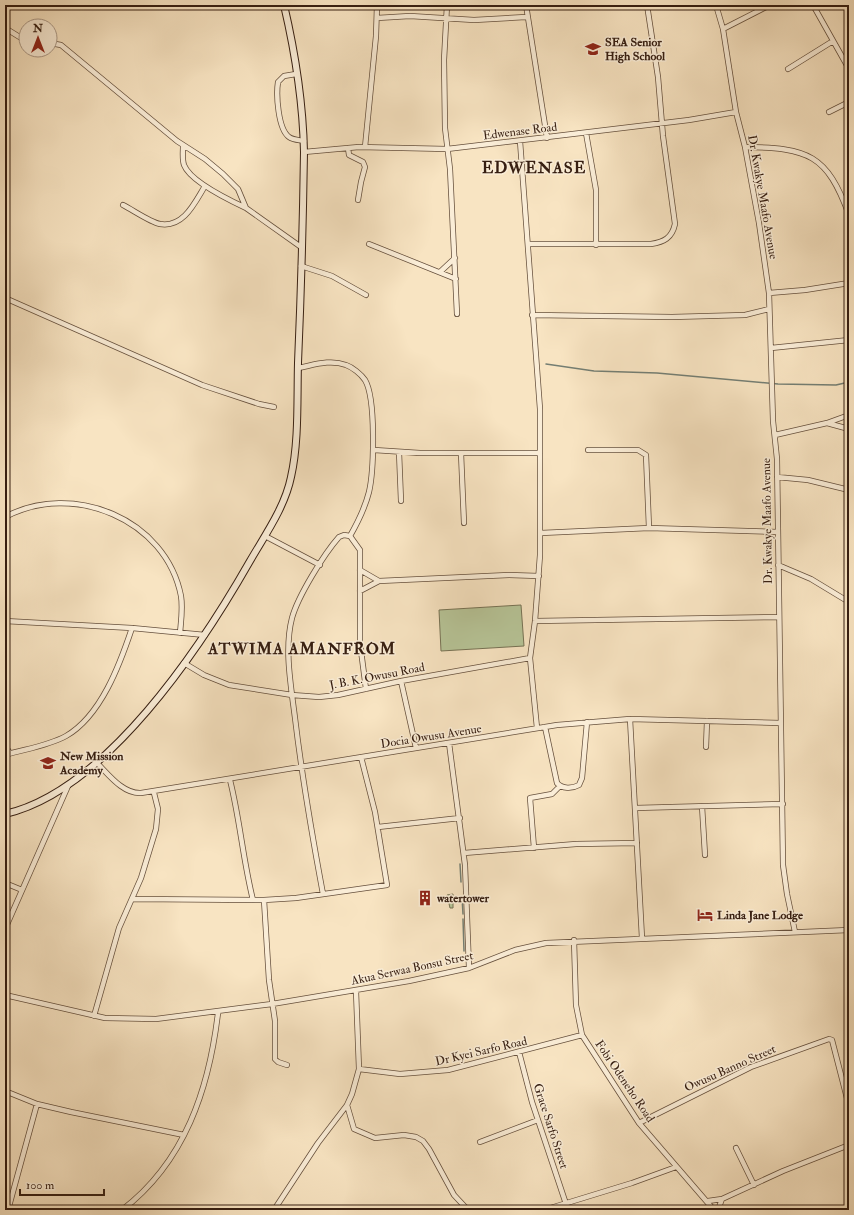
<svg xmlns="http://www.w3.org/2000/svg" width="854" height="1215" font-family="'IM FELL Double Pica',serif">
<rect width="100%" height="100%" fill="#f8e4c2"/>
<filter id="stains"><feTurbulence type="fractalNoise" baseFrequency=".005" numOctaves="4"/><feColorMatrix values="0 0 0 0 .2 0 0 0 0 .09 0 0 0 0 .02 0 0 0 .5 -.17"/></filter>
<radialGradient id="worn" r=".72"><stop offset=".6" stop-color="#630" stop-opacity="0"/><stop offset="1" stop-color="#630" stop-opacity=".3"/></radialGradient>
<path fill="#b7c598" stroke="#767254" d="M521 605 524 646 441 651 439 610Z
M453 894V908H450L447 895Z"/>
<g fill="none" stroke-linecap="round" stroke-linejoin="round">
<path stroke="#747e73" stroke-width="1.5" d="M546 364 594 371 657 373 778 384 836 385 849 382
M460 864 461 882
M462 897 463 914
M463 919 464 951"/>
<defs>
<path id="street" d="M447 5 444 60 445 128 450 169 457 314
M526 5 547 138
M716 5 723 29
M770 5 723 29 736 112 745 147 759 223 769 293 773 421 777 459 783 865 787 894 795 932
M813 5 849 69
M377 18 410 16 474 20 526 17
M5 28 26 41
M50 43 61 45 177 141 205 159 223 174 238 189 246 208 301 247
M788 69 833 41
M296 74 284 76 278 82C276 95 278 129 289 137 293 140 299 140 304 141
M829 112 849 102
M586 133 596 190V245
M520 141 540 409V555L535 621 530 658 537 728
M183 146C183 152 182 159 184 165 190 181 231 201 246 208
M365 147 376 36 377 5
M745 147C808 148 827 154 849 215
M348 148 349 155 363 162 365 167 361 182 358 200
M304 152 359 147 447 149 689 120 736 112
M123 205C133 210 150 222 160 224 184 228 195 202 205 186
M369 244 456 279
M528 244H651C664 242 672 238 675 224L663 136 658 77 647 5
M301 266 332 276 366 295
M440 272 455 258
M769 293 805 290 849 283
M5 298 202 385 259 404 274 407
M532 315 672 317 745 315 769 309
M771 348 849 340
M298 368C314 365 330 359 346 365 352 367 361 374 365 380 376 398 374 470 369 492 365 508 358 522 350 536L344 535 339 537C324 554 298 596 292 618 284 649 291 686 295 718 302 777 312 835 323 894
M827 423 849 415
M775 435 827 423 849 429
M374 450 420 453H540
M588 450H638L646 455 649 528
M399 452 401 501
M461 453 464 523
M777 477 808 480 849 490
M5 517C73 481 166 519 181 596 183 608 181 621 180 633
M541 533 649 528 778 532
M265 536 320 565
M350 536 360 550V643L366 689
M778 565 811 579 849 602
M360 570 379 581
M360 591 379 581 509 575 539 576
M5 621 132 628 205 635
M535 621 779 617
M184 663 204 675 229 685 292 695 319 697 338 695 401 681 530 658
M401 681 416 748
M630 719 642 938
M545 727 557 783C562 789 572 789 579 785L582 778 587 722
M449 743 465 865 469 968
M5 746 10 753
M706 747 707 721
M5 755C25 749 48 746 66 736 101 716 120 664 132 628
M97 763C109 775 123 794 141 793L557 725 630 719 781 723
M230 780C240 820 243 860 253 900
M702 806 705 855
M635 808 783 804
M378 827 460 818
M534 848 530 798 552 794 560 786
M464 853 576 844 637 843
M5 883 22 890
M133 899 264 900 296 898 387 885 375 812 361 757
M264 900 269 980 275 1021V1059L278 1062 287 1065
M5 929 68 786
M574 940 576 1005 582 1035 639 1123 714 1210
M5 995 105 1018 156 1019 272 1004 409 981 469 968 515 950 546 943 849 930
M94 1016 119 928 141 878 156 829 158 809 154 793
M519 1052 532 1102 566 1204
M359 1069 400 1074 448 1070 582 1035
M5 1091 37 1104 71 1112 184 1135
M347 1105 354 1129 375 1138 404 1135 416 1137 423 1141 429 1149 454 1195 468 1210
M639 1123 751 1067 829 1039 832 1040 849 1106
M480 1142 538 1120
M736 1148 754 1185
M708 1201 722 1199 783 1171 849 1145
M8 1210 37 1104
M122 1210C185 1162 209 1089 218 1013
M274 1210 318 1143 347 1105 352 1094 359 1069 356 991
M544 1210 632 1183 676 1167
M718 1210 722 1199"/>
<path id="secondary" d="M5 814C106 791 201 647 250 561 265 535 285 507 291 477 299 442 297 400 298 363 301 293 303 222 304 152 303 103 295 52 284 5"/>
</defs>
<use href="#street" stroke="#66503d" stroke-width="6"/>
<use href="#secondary" stroke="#361e11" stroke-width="8"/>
<use href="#street" stroke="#faedd7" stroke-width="4.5"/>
<use href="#secondary" stroke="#faedd7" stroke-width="6"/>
</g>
<defs>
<symbol id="school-bare" viewBox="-9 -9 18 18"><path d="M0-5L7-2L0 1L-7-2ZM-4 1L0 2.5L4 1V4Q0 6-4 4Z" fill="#8f2418" stroke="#faedd7" stroke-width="2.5" paint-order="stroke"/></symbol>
<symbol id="building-bare" viewBox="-9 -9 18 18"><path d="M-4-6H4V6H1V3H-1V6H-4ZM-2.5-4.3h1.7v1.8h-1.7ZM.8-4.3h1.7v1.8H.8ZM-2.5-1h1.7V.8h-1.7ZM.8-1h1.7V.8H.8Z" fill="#8f2418" stroke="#faedd7" stroke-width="2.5" paint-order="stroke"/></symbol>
<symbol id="hotel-bare" viewBox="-9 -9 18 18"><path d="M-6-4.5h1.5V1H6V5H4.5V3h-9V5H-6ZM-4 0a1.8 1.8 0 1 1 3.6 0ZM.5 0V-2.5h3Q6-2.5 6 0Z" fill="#8f2418" stroke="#faedd7" stroke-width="2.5" paint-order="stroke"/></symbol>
</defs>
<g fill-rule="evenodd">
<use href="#school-bare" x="582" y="38" width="22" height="22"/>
<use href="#school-bare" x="37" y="752" width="22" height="22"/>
<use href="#building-bare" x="414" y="887" width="22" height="22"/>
<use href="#hotel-bare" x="694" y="904" width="22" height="22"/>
</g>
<g text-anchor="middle" stroke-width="3" stroke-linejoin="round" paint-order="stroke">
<g font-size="12" font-weight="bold" fill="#361e11" stroke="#faedd7" text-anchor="start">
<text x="605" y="46">SEA Senior<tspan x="605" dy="14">High School</tspan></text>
<text x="60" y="760">New Mission<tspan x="60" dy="14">Academy</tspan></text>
<text x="437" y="902">watertower</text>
<text x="717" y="919">Linda Jane Lodge</text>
</g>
<g font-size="12" fill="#361e11" stroke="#faedd7">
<text transform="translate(520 131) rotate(-7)" y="4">Edwenase Road</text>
<text transform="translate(763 197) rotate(80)" y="4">Dr. Kwakye Maafo Avenue</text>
<text transform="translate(767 521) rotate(-91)" y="4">Dr. Kwakye Maafo Avenue</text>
<text transform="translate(377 676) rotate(-11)" y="4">J. B. K. Owusu Road</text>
<text transform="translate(431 736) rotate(-9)" y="4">Docia Owusu Avenue</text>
<text transform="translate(412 968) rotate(-12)" y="4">Akua Serwaa Bonsu Street</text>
<text transform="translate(481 1051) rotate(-13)" y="4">Dr Kyei Sarfo Road</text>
<text transform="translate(730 1068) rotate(-24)" y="4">Owusu Banno Street</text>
<text transform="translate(625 1081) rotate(56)" y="4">Fobi Odeneho Road</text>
<text transform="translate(551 1126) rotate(72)" y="4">Grace Sarfo Street</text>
</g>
<g font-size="16" font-weight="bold" letter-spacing="1" fill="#361e11" stroke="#faedd7">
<text x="534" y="173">EDWENASE</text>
<text x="302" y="654">ATWIMA AMANFROM</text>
</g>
</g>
<rect width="854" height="1215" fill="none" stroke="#f8e4c2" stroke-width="20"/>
<rect x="6" y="6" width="842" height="1203" fill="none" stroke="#361e11" stroke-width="2"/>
<rect x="10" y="10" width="834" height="1195" fill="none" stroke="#361e11"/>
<g transform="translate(38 38)"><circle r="19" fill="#faedd7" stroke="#ac9a88"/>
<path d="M0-3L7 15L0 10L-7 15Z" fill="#8f2418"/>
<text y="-6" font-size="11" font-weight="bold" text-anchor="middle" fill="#361e11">N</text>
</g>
<path d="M20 1189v6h84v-6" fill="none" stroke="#361e11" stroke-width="2"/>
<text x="26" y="1189" font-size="12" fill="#361e11" stroke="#faedd7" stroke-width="3" paint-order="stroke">100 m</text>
<rect width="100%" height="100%" filter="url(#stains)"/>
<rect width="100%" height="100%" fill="url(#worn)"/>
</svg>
